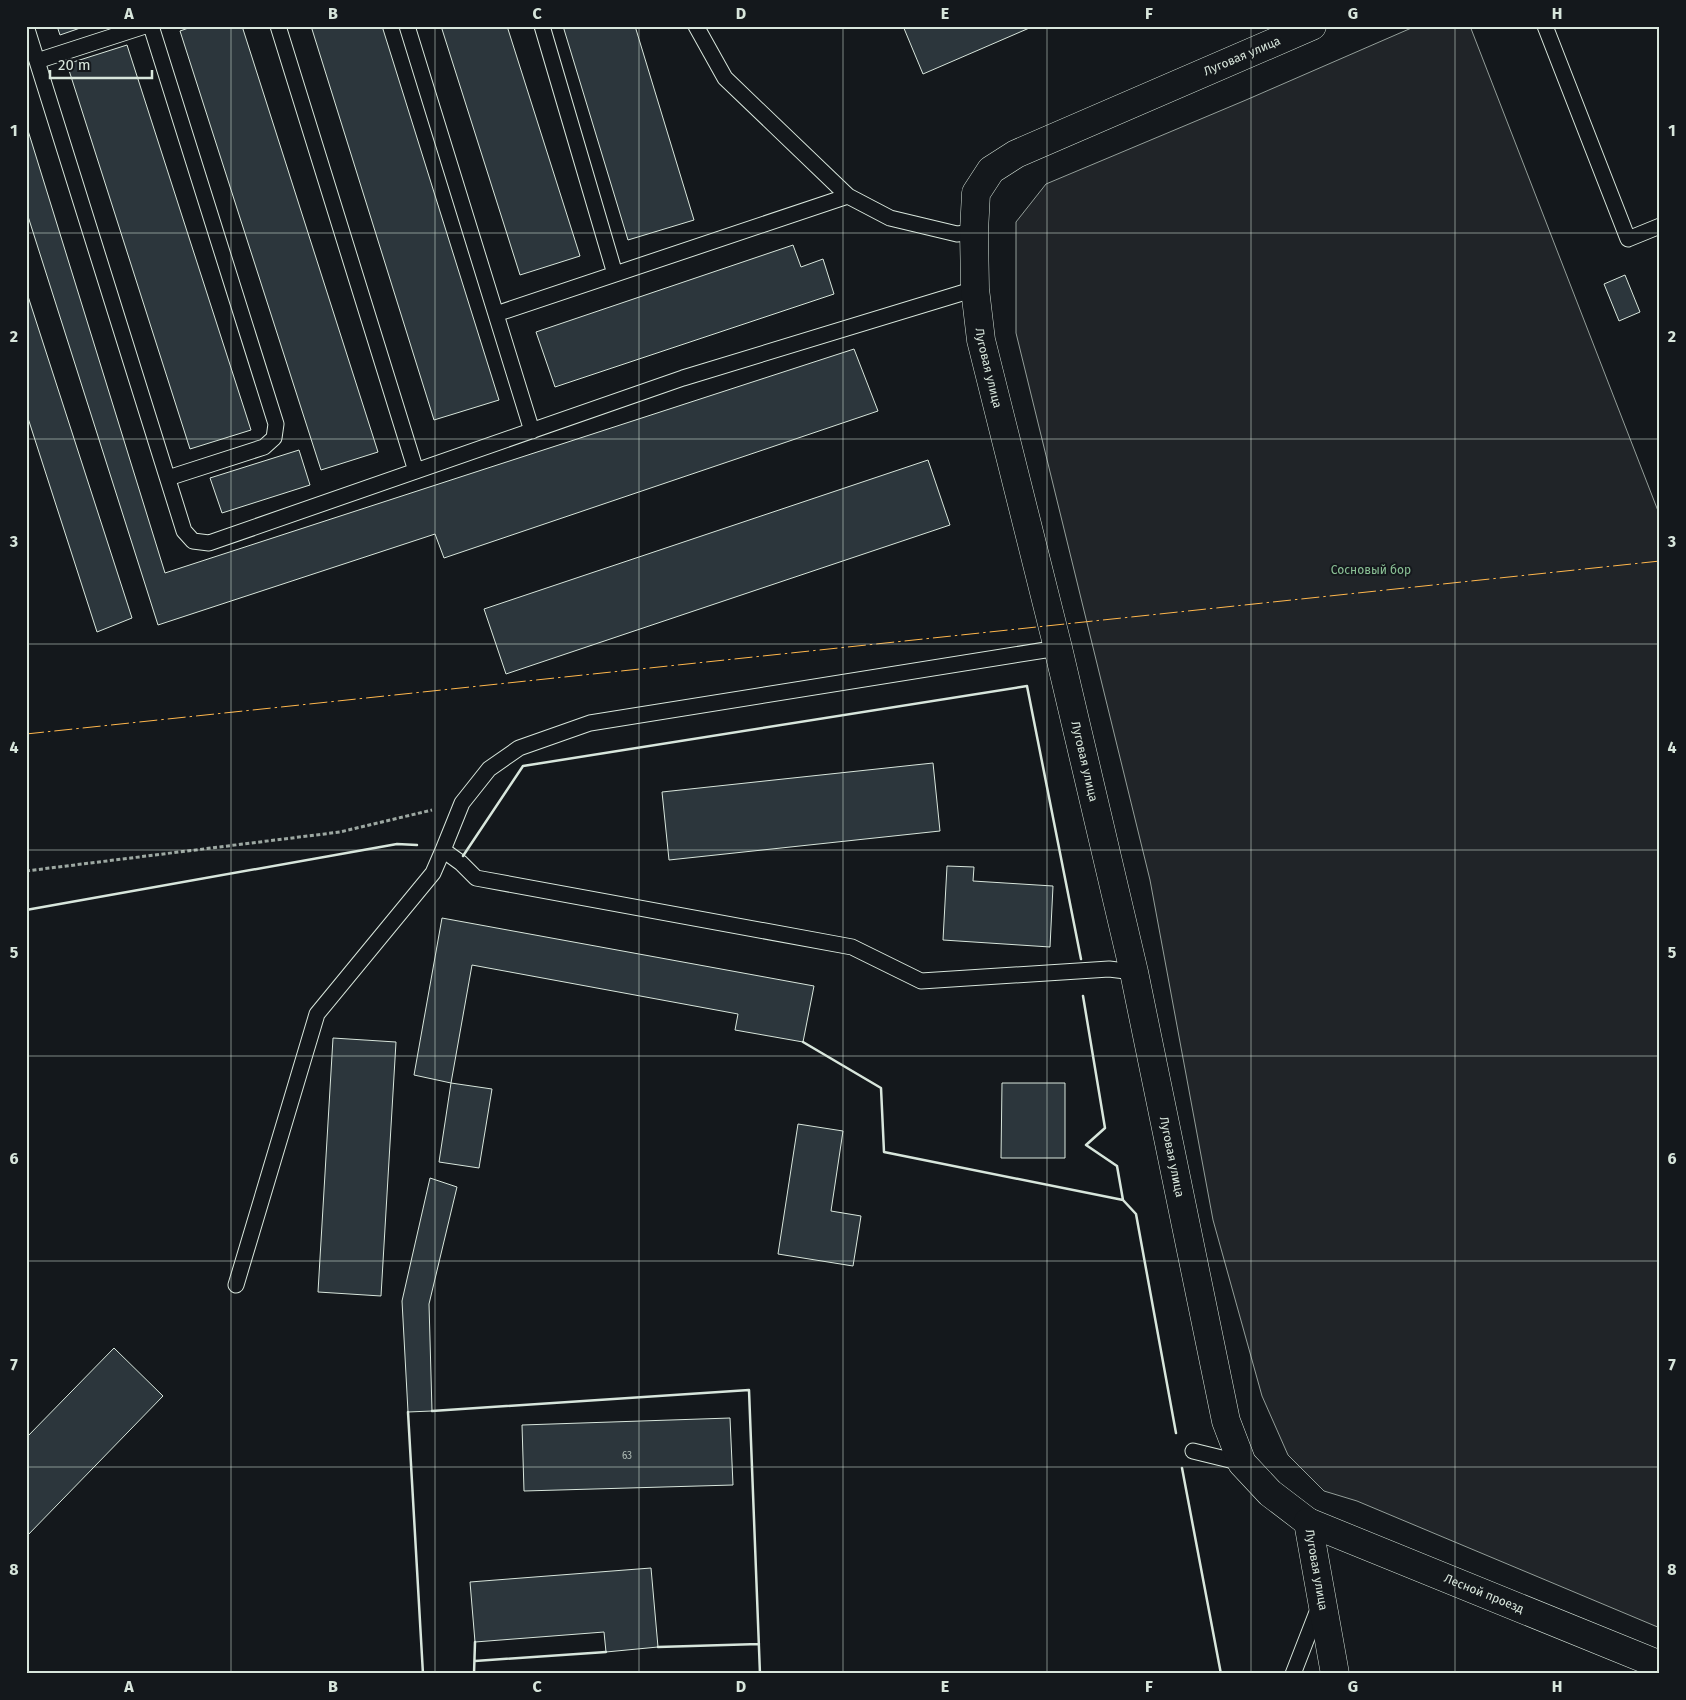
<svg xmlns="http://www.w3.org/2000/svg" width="1686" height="1700" font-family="'Fira Sans',sans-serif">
<rect width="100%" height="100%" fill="#14181c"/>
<path fill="#202428" stroke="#939e99" d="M1416 26H1470L1660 516V1628L1357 1501 1324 1491 1288 1455 1262 1396 1213 1220 1150 880 1016 333V222L1046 184 1246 100Z"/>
<path fill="#2c363c" stroke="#d8e6dc" d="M57 26H86L60 35Z
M194 26H242L378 452 321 470 180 31Z
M311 26H382L499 400 434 420Z
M441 26H507L580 256 520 275Z
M563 26H635L694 220 628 240Z
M903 26H1034L923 74Z
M127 45 251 430 190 449 67 64Z
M26 124 165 573 854 349 878 411 444 558 435 534 158 625 26 210Z
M793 245 801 267 823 259 834 294 555 387 536 332Z
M1625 275 1640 312 1619 321 1604 284Z
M26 290 132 618 97 632 26 412Z
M299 450 310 485 222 513 210 478Z
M928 460 950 525 506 674 484 609Z
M933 763 940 831 669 860 662 792Z
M947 866 974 867 973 881 1053 886 1050 947 943 940Z
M442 918 814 986 803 1042 735 1030 738 1014 472 965 451 1083 414 1075Z
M333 1038 396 1042 381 1296 318 1292Z
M451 1083 492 1089 479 1168 439 1162Z
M1002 1083H1065V1158H1001Z
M798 1124 843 1131 831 1211 861 1216 853 1266 778 1254Z
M430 1178 457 1187 429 1304 432 1411 408 1412 402 1301Z
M114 1348 163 1396 26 1537V1438Z
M730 1418 733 1485 524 1491 522 1425Z
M651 1568 658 1647 606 1652 604 1632 475 1642 470 1582Z"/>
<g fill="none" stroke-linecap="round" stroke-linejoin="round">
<defs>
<path id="lane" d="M26 26 184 531 193 541 209 543 683 378 975 289
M151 26 276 424 274 438 264 447 168 478
M278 26 416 471
M407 26 532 431
M542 26 615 274
M696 26 725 78 848 196 890 218 957 234 974 232
M1545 26 1628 239 1660 226
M37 61 145 26
M496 314 848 196
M1058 648 590 723 519 748 489 769 462 803 443 850 461 863 476 878 852 947 921 981 1109 969 1134 972
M236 1285 317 1014 433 873 443 850
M1193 1451 1242 1463
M1293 1674 1319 1607"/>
<g id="street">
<path id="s1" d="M1312 26 1016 154 991 170 976 193 974 232 975 289 981 340 1058 648 1134 972 1226 1421 1242 1463 1270 1493 1308 1522 1335 1674"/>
<path id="s2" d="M1308 1522 1660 1665"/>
</g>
</defs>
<use href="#lane" stroke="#d8e6dc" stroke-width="17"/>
<use href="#street" stroke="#d8e6dc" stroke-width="29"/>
<path stroke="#9da8a2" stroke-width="3" stroke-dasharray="4 2.5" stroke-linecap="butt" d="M26 871 340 832 432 810"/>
<use href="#lane" stroke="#14181c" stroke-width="15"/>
<use href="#street" stroke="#14181c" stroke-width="28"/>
<path stroke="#d8e6dc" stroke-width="2.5" d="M463 856 523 766 1027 686 1081 959
M26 910 397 844 417 845
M803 1042 881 1088 884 1152 1123 1200 1117 1166 1086 1145 1105 1128 1083 996
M1123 1200 1136 1214 1176 1433
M432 1411 749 1390 760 1674
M408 1412 423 1674
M1182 1468 1221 1674
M658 1647 759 1644
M475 1661 606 1652
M474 1674 475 1642"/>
<path stroke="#ffb74d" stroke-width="1" stroke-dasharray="18 4 2.5 4" stroke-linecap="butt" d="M26 734 1660 561"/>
</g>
<path fill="none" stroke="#d8e6dc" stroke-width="1" stroke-opacity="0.55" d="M231 26V1674M435 26V1674M639 26V1674M843 26V1674M1047 26V1674M1251 26V1674M1455 26V1674M26 233H1660M26 439H1660M26 644H1660M26 850H1660M26 1056H1660M26 1261H1660M26 1467H1660"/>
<g text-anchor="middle" stroke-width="4" stroke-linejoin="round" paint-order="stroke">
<g font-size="10" fill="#adbab4">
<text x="627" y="1459">63</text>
</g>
<g font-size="12" fill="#d8e6dc" stroke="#14181c">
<text transform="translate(1242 56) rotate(-23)" y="4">Луговая улица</text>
<text dy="4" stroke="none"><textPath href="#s1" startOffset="556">Луговая улица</textPath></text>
<text dy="4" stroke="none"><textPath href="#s1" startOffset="961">Луговая улица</textPath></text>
<text dy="4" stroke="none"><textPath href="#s1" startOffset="1366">Луговая улица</textPath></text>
<text dy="4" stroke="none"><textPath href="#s1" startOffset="1818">Луговая улица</textPath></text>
<text dy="4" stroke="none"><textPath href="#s2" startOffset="190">Лесной проезд</textPath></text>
</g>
<g font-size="12" fill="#8ac095" stroke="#14181c">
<text x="1371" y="574">Сосновый бор</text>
</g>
</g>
<rect width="1686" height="1700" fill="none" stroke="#14181c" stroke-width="55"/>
<path d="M50 70v8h102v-8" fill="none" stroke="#d8e6dc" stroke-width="2.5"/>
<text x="58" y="70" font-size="15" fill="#d8e6dc" stroke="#14181c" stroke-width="4" paint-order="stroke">20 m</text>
<rect x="28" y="28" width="1630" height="1644" fill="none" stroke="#d8e6dc" stroke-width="2"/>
<g font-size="16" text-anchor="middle" font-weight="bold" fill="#d8e6dc">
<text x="129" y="19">A</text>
<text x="333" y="19">B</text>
<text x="537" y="19">C</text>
<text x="741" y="19">D</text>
<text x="945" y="19">E</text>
<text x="1149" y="19">F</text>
<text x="1353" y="19">G</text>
<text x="1557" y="19">H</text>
<text x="14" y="136">1</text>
<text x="1672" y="136">1</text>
<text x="14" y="342">2</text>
<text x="1672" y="342">2</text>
<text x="14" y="547">3</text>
<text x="1672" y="547">3</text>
<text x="14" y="753">4</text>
<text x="1672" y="753">4</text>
<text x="14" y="958">5</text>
<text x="1672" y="958">5</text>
<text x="14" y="1164">6</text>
<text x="1672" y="1164">6</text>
<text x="14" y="1370">7</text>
<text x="1672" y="1370">7</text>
<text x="14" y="1575">8</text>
<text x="1672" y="1575">8</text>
<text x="129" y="1692">A</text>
<text x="333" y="1692">B</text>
<text x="537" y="1692">C</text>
<text x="741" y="1692">D</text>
<text x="945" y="1692">E</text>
<text x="1149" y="1692">F</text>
<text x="1353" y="1692">G</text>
<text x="1557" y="1692">H</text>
</g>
</svg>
